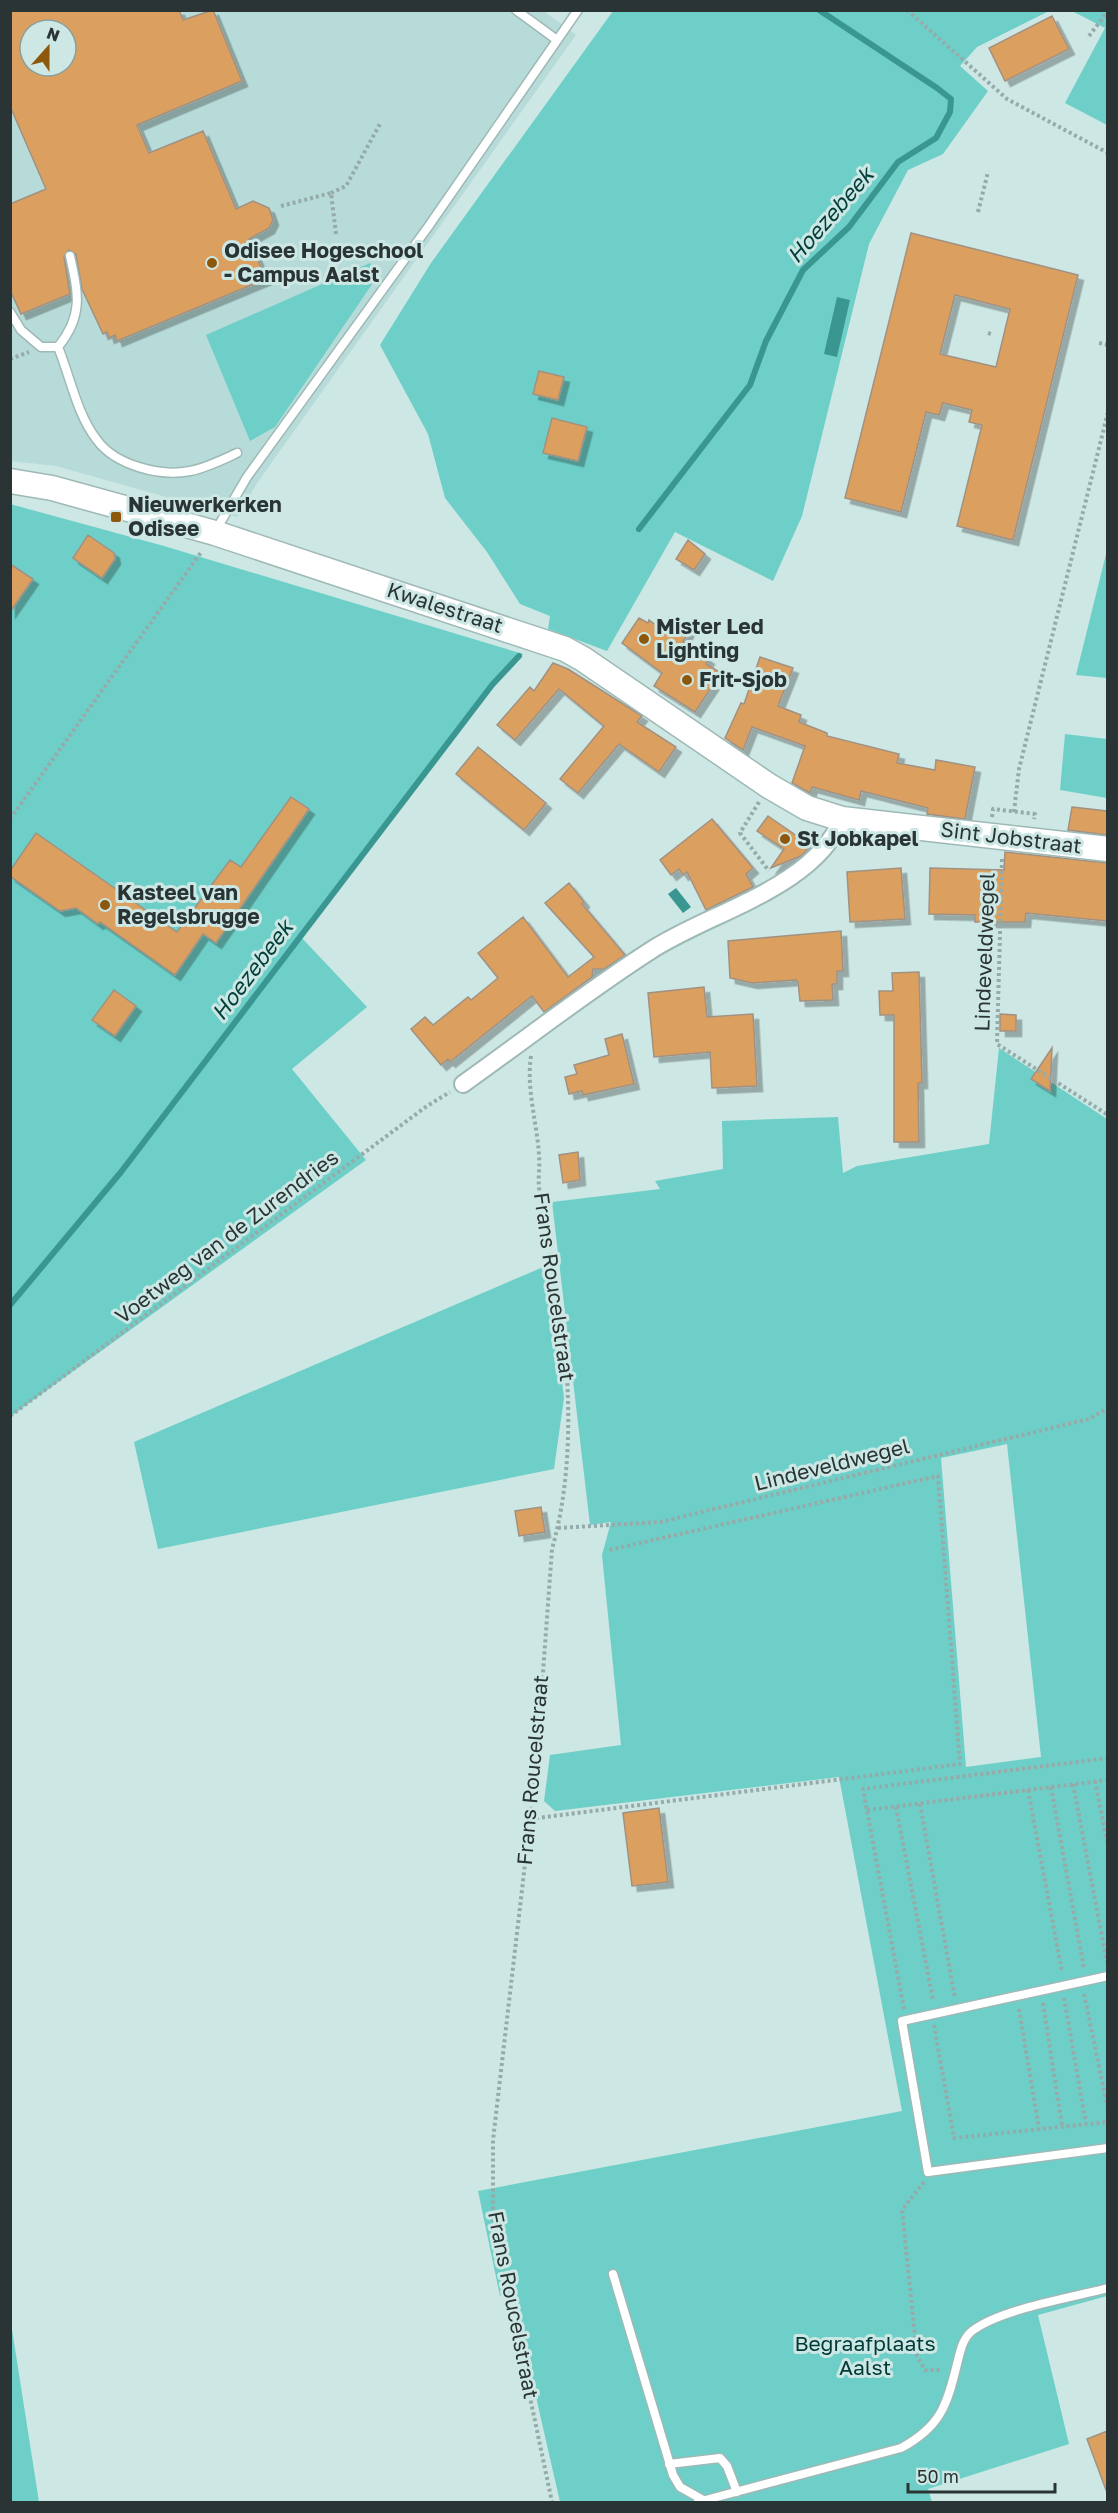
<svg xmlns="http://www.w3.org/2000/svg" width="1118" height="2513" font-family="'Golos Text',sans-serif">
<defs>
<filter id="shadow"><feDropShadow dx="5.5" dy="5.5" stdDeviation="0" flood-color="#0004"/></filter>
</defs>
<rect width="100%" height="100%" fill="#cce7e4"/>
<path fill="#b7dbd8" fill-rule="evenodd" d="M542 10 576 35 257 483 237 517 56 466 11 461V11ZM30 30H66V66H30Z"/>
<path fill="#6ecfc8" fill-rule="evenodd" d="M613 11H1049L977 47 960 66 988 91 943 154 908 170 869 244 802 516 773 581 675 532 607 651 548 629 550 616 520 604 487 552 445 498 428 434 380 345 431 263Z
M1072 11H1107V125L1065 103 1105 28Z
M370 263 379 274 275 427 250 441 206 335Z
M10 504 164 546 523 654 492 685 300 936 367 1007 292 1069 366 1160 11 1416Z
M1107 550V678L1076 675Z
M1065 734 1107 739V798L1060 790Z
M999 1048 1107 1119V2296L1038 2315 1069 2444 928 2489 932 2502H560L512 2292 500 2296 478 2191 902 2111 839 1777 555 1811 544 1801 550 1755 621 1745 602 1555 611 1522 590 1525 552 1202 660 1189 655 1181 723 1169 722 1121 838 1117 843 1173 857 1166 989 1144ZM1007 1444 1041 1757 966 1767 941 1458Z
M548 1265 564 1398 554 1469 158 1549 134 1442Z
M11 2323 39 2502H11Z"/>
<path fill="#3a9691" d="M837 297 850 300 837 357 824 354Z
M676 888 691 907 683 913 668 894Z"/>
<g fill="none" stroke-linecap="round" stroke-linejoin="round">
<path stroke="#3a9691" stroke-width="6" d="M639 529 750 385 766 341 803 270 849 227 898 162 936 138 950 112 951 99 937 88 819 10
M10 1305 121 1172 492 685 519 656"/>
</g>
<path fill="#dba05f" stroke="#a19182" stroke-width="1.5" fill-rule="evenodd" filter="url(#shadow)" d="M10 10H179L183 20 213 10 242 81 137 125 149 153 203 131 236 209 253 201 269 208 273 220 269 228 249 239 266 279 117 341 115 335 109 338 107 332 103 334 82 289 76 254 69 250 64 257 70 294 21 314 10 290V204L46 189 10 106ZM30 30H66V66H30Z
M1052 16 1069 49 1005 81 989 48Z
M911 233 1078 275 1013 540 957 526 982 425 969 422 972 410 943 403 939 415 926 412 901 512 845 498ZM955 295 1010 309 996 367 940 354Z
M539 371 564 377 558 400 533 394Z
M552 418 587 427 578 461 543 453Z
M88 535 114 553 115 559 102 578 73 558Z
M688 540 705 554 694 570 676 559Z
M10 564 33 579 10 612Z
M669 617 689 630 683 642 709 659 706 664 721 673 695 712 654 686 662 673 622 643 639 618 648 623 649 620 661 629Z
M760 657 793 668 778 706 801 715 799 722 827 733V736L899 754 897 763 935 770 936 760 975 767 965 819 927 814 928 808 861 791 859 800 812 787 810 793 792 783 805 746 752 727 743 750 725 738 741 703 744 704Z
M553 663 568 669 642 716 637 722 676 747 659 772 619 744 578 793 560 779 604 726 559 689 515 740 497 725 530 687 534 691Z
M478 747 546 803 524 830 456 774Z
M291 797 309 809 216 943 203 934 175 975 100 922 98 924 76 908 60 911 10 876V871L36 833 177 932 230 860 241 867Z
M1072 807 1107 811V835L1068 830Z
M768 816 807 843V850L801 856 771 868 784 849 757 831Z
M712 819 753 868 746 874 753 887 706 910 687 872 683 875 679 869 671 875 660 860Z
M1005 852 1107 863V921L1026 913 1025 922H975V915L929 914 930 868 1004 870Z
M901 868 905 919 850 922 847 872Z
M569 883 584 902 582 904 625 955 604 969H593L592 977 544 1012 532 996 450 1062 448 1059 441 1065 411 1029 425 1017 433 1025 468 997 471 1000 498 978 478 953 523 917 568 977 594 957 545 903Z
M841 931 843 971H837V984H832L833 1000 800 1001 798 982 796 980 752 983 730 978 728 941Z
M919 972 922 1083H918L919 1142H894V1015H880L879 991H893L892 973Z
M704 987 707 1017 753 1014 757 1086 712 1088 710 1052 654 1057 648 993Z
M114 990 136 1006 115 1036 92 1020Z
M1000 1014 1016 1015V1031H1000Z
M622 1034 634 1084 583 1095 582 1091 569 1094 565 1077 577 1074 574 1065 609 1055 605 1039Z
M1052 1048 1050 1091 1031 1079Z
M578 1152 580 1180 563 1183 559 1155Z
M541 1507 545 1532 519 1536 515 1511Z
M659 1808 668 1882 632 1886 623 1813Z
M1107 2431V2489L1106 2490 1087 2439Z"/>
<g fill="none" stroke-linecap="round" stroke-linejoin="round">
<defs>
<path id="lane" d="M516 10 557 40
M70 256C78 293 84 315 58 347 70 376 77 415 97 440 115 465 160 477 190 471 206 468 222 460 237 453
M10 312 21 330 41 347H58
M216 530 247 477 428 227 578 10
M1108 1976 902 2021 928 2172 1108 2148
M613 2274 673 2475 680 2487 705 2501
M669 2464 720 2458 727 2466 737 2492
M698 2502 901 2448C940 2427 947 2406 957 2364 960 2353 962 2339 972 2331 1000 2309 1071 2298 1108 2288"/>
<path id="street" d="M463 1084C525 1040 586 992 650 951 709 912 813 889 842 819"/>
<path id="secondary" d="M10 481 52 488 215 533 565 649 583 659 769 786 807 808 842 819 1108 849"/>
</defs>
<use href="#lane" stroke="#9eb9b6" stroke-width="11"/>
<use href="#street" stroke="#9eb9b6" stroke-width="20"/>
<use href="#secondary" stroke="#9eb9b6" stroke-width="27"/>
<path stroke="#96aba9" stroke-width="4" stroke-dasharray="3 3" stroke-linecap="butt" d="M907 10 1007 99 1108 153
M1089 36 1108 11
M331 193 346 186 381 122
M281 206 331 193 336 234
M978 212 988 172
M988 333 991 334
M1099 343 1108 345
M10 359 29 352
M759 802 740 833 769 871
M1014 812 1019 769 1108 412
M992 817 993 809 1035 814 1034 819
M10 819 202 551
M1002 859 997 1044 1108 1115
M531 1056C526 1089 537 1122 539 1155 540 1166 538 1177 539 1187 542 1223 554 1259 559 1295 570 1378 575 1468 552 1549L536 1769 493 2140V2221L552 2502
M10 1416 427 1106 450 1092
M558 1528 660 1522 1089 1419 1108 1408
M1095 1781 1108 1847
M1073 1784 1107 1963
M1051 1787 1084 1969
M1028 1790 1062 1972
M920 1804 955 1998
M896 1807 933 2000
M867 1810 1108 1780
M530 1819 960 1764 938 1476 609 1550
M1084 1994 1108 2110
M1064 1998 1086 2124
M1043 2003 1062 2126
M904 2009 863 1789 1108 1758
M1019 2009 1039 2129
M934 2025 954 2138 1108 2122
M924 2182 902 2210 917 2356 925 2370H942"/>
<use href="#lane" stroke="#fff" stroke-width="8"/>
<use href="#street" stroke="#fff" stroke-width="16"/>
<use href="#secondary" stroke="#fff" stroke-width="24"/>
</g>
<g fill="#8e580c" stroke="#cce7e4" stroke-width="2">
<circle cx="212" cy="263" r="6"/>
<rect x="110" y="511" width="12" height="12" rx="3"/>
<circle cx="644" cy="639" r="6"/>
<circle cx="687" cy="680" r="6"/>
<circle cx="785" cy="839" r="6"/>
<circle cx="105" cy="905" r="6"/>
</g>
<g text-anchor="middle" stroke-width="6" stroke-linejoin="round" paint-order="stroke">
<g font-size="21" font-weight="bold" fill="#2a3434" stroke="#cce7e4" text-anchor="start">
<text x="224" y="258">Odisee Hogeschool<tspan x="224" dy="24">- Campus Aalst</tspan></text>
<text x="128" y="512">Nieuwerkerken<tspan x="128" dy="24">Odisee</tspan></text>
<text x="656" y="634">Mister Led<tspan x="656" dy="24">Lighting</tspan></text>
<text x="699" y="687">Frit-Sjob</text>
<text x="797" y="846">St Jobkapel</text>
<text x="117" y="900">Kasteel van<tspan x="117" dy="24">Regelsbrugge</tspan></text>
</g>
<g font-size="21" fill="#2a3434" stroke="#cce7e4">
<text transform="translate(445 608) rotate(18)" y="7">Kwalestraat</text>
<text transform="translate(1011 838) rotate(7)" y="7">Sint Jobstraat</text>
<text transform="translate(985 952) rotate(-88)" y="7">Lindeveldwegel</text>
<text transform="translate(227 1237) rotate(-37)" y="7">Voetweg van de Zurendries</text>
<text transform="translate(554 1287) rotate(82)" y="7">Frans Roucelstraat</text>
<text transform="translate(832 1465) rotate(-14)" y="7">Lindeveldwegel</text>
<text transform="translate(533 1770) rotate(-85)" y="7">Frans Roucelstraat</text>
<text transform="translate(513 2305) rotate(79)" y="7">Frans Roucelstraat</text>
</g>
<g font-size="21" fill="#003a38" stroke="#cce7e4">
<text x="865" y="2351">Begraafplaats<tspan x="865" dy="24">Aalst</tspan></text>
</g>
<g font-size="22" font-style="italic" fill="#033e3b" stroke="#cce7e4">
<text transform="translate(830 215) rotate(-49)" y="8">Hoezebeek</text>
<text transform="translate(252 970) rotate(-53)" y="8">Hoezebeek</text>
</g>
</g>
<rect width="1118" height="2513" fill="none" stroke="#2a3434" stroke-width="24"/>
<g transform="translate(48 48) rotate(21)"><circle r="28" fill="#cce7e4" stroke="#8b9f9e" stroke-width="1.5"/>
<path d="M0-4.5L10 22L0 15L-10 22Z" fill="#8e580c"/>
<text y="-9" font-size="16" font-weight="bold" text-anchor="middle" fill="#2a3434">N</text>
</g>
<path d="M908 2483v9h147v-9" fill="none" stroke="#2a3434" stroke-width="3"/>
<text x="917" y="2483" font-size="18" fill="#2a3434" stroke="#cce7e4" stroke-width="4.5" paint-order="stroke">50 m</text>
</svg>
